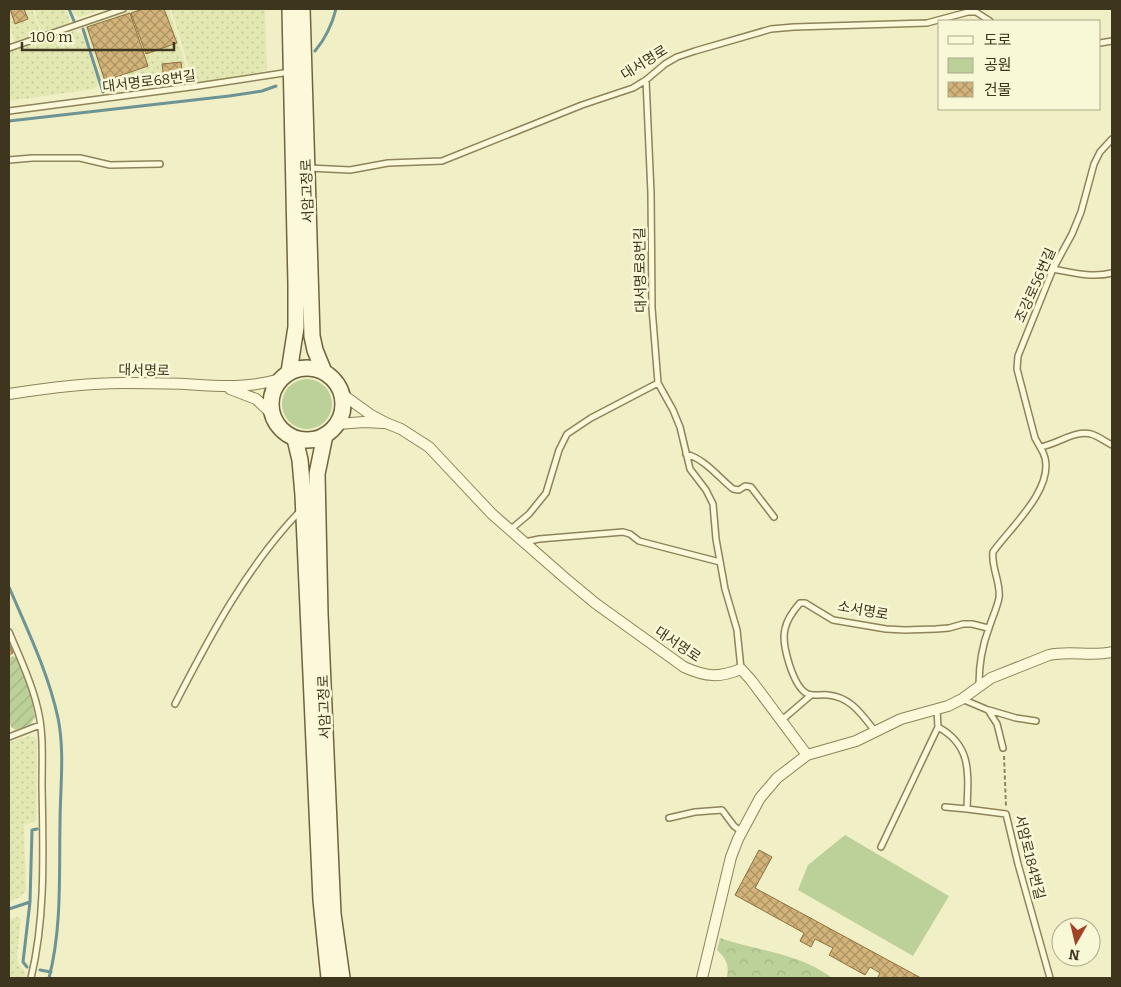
<svg xmlns="http://www.w3.org/2000/svg" width="1121" height="987" font-family="Bitter,'Noto Sans KR',serif">
<defs>
<pattern id="farmland-dots" width="8" height="8" patternUnits="userSpaceOnUse" patternTransform="scale(1.25)"><rect width="8" height="8" fill="#e3e8b3"/><path d="M2 2h.1M6 6h.1" fill="none" stroke="#c4c89a" stroke-width="1.8" stroke-linecap="round"/></pattern>
<pattern id="forest-crowns" width="20" height="18" patternUnits="userSpaceOnUse" patternTransform="scale(1.25)"><rect width="20" height="18" fill="#bcd199"/><path d="M2 6a3 3 0 1 1 6 0M12 15a3 3 0 1 1 6 0" fill="none" stroke="#a3b483"/></pattern>
<pattern id="garden-furrows" width="10" height="10" patternUnits="userSpaceOnUse" patternTransform="scale(1.25)"><rect width="10" height="10" fill="#bcd199"/><path d="M-1 1l2-2M0 10L10 0M9 11l2-2" fill="none" stroke="#a3b483"/></pattern>
<pattern id="building-cross-hatch" width="8" height="8" patternUnits="userSpaceOnUse" patternTransform="scale(1.25)"><rect width="8" height="8" fill="#d2b47a"/><path d="M0 0l8 8M0 8l8-8" fill="none" stroke="#ac9363"/></pattern>
</defs>
<rect width="100%" height="100%" fill="#f1efc6"/>
<path fill="url(#farmland-dots)" d="M9 9H32L41 35 15 43 9 23Z
M34 9H66L69 18V24L46 33 41 32Z
M72 9H103L80 17 75 15Z
M133 9H169L190 81 188 85 109 90 104 86 85 26Z
M171 9H265L267 70 253 74 197 84 193 81Z
M74 31 79 32 84 38 98 80 97 86 94 89 9 101V51Z
M29 736 34 737 37 740 36 821 24 825 26 890 20 897 9 902V742Z
M17 917 21 919 17 957 19 965 26 973V978H9V920Z"/>
<path fill="#bcd199" d="M282 404a25 25 0 1 1 50 0a25 25 0 1 1-50 0Z
M845 835 949 896 913 956 798 890 808 865Z"/>
<path fill="url(#forest-crowns)" d="M720 938C757 951 800 953 832 978H727C729 965 727 959 717 950Z"/>
<path fill="url(#garden-furrows)" d="M13 656 17 658 31 696 35 717 30 725 16 730 11 727 9 721V658Z"/>
<g fill="none" stroke-linecap="round" stroke-linejoin="round">
<path stroke="#6d9494" stroke-width="3" d="M69 9 74 21
M83 29 103 92
M315 51C326 38 332 25 336 9
M9 121 229 96 262 91 276 86
M9 587C27 629 48 672 58 718 65 752 60 789 60 824 59 875 62 928 49 978
M9 909 30 902
M27 967 23 962 30 902 32 830 37 829
M40 970 51 972"/>
</g>
<path fill="url(#building-cross-hatch)" stroke="#8f723e" d="M10 9H24L28 19 15 24Z
M143 9H164L177 43 146 54 131 13Z
M130 13 148 66 105 81 87 27Z
M181 62 183 78 164 80 162 64Z
M10 646 13 653 9 655V647Z
M759 850 772 857 755 888 921 978H881L878 977 880 973 870 967 865 975 829 955 833 948 815 939 811 947 800 941 804 933 735 895Z"/>
<g fill="none" stroke-linecap="round" stroke-linejoin="round">
<defs>
<path id="lane" d="M1100 43 1112 41
M9 48 123 9
M646 80 651 193 652 308 658 383 673 410 680 427 690 469 706 490 713 504 716 539 725 589 737 630 741 669
M9 111 198 86 290 72
M1112 139 1100 152 1094 164 1081 212 1072 234 1053 269 1018 356 1017 369 1035 438 1040 447C1056 445 1074 430 1091 434 1098 436 1106 442 1112 445
M9 160 32 158H80L110 165 160 164
M309 168 350 170 388 163 442 161 582 105 633 88 646 80 665 64 677 57 695 51 771 29 794 27 927 23 968 12H976L990 21
M1053 269C1074 273 1092 278 1112 273
M686 454C705 459 718 477 733 489L739 490 745 486 751 487 774 517
M510 530 529 514 546 493 559 450 567 434 591 418 658 383
M525 542 539 539 623 532 630 534 639 541 720 562
M9 632C19 656 31 680 37 706 44 731 42 760 42 785 43 849 46 916 31 978
M979 685C979 666 982 646 989 628 992 618 997 608 999 598 1001 582 991 568 993 552 1010 528 1053 490 1045 458 1044 454 1042 450 1040 447
M962 699 988 710 997 724 1003 748
M175 704C210 636 247 566 300 511
M989 710 1016 718 1036 721
M782 720 811 695
M938 727C973 746 968 775 967 809L945 807
M875 731C862 715 851 697 828 695 821 694 812 697 806 693 793 685 781 644 785 629 787 619 793 611 800 603H805L833 620 886 629 905 630 936 629 949 628 963 624H972L988 628
M9 737 40 725
M967 809 1006 814 1018 864 1050 978
M669 818 695 812 722 810 734 826 742 832
M881 847 938 727 937 710"/>
<path id="street" d="M230 389 256 399 271 413
M9 394C47 388 84 383 123 383 144 383 164 383 185 384 217 386 248 389 280 379
M342 394 371 415 386 423 401 429 429 447 492 514 565 578 595 603 684 667C706 677 719 678 741 669L751 680 807 755
M338 424 364 422 383 423
M702 978 731 857 738 839 760 798 777 778 807 755 856 741 901 719 948 706 962 699 991 678 1049 655C1070 650 1091 657 1112 652"/>
<path id="secondary" d="M302 9 312 336 315 350 324 372
M271 404a36 36 0 1 1 72 0a36 36 0 1 1-72 0Z
M289 372 296 327V284L290 9
M325 435 317 474 320 614 331 870 333 914 342 978
M295 439 300 460 303 495 321 900 329 978"/>
</defs>
<use href="#lane" stroke="#8e835a" stroke-width="8"/>
<use href="#street" stroke="#8e835a" stroke-width="12"/>
<use href="#secondary" stroke="#70633d" stroke-width="18"/>
<path stroke="#8e835a" stroke-width="2" stroke-dasharray="4 2.5" stroke-linecap="butt" d="M1004 756 1006 806"/>
<use href="#lane" stroke="#fbf9da" stroke-width="5"/>
<use href="#street" stroke="#fbf9da" stroke-width="10"/>
<use href="#secondary" stroke="#fbf9da" stroke-width="15"/>
</g>
<g text-anchor="middle" stroke-width="5" stroke-linejoin="round" paint-order="stroke">
<g font-size="14" fill="#3e351f" stroke="#f8f7d6">
<text transform="translate(644 62) rotate(-32)" y="5">대서명로</text>
<text transform="translate(149 81) rotate(-7)" y="5">대서명로68번길</text>
<text transform="translate(307 191) rotate(-92)" y="5">서암고정로</text>
<text transform="translate(640 270) rotate(-91)" y="5">대서명로8번길</text>
<text transform="translate(1035 285) rotate(-66)" y="5">조강로56번길</text>
<text transform="translate(144 370) rotate(1)" y="5">대서명로</text>
<text transform="translate(863 610) rotate(10)" y="5">소서명로</text>
<text transform="translate(678 644) rotate(34)" y="5">대서명로</text>
<text transform="translate(324 707) rotate(-92)" y="5">서암고정로</text>
<text transform="translate(1030 857) rotate(76)" y="5">서암로184번길</text>
</g>
</g>
<rect width="1121" height="987" fill="none" stroke="#3e351f" stroke-width="20"/>
<rect x="938" y="20" width="162" height="90" fill="#f8f7d6" stroke="#aea98d"/>
<rect x="948" y="36" width="25" height="8" fill="#fbf9da" stroke="#aea98d"/>
<text x="984" y="45" font-size="15" fill="#3e351f">도로</text>
<rect x="948" y="58" width="25" height="15" fill="#bcd199" stroke="#aea98d"/>
<text x="984" y="70" font-size="15" fill="#3e351f">공원</text>
<rect x="948" y="82" width="25" height="15" fill="url(#building-cross-hatch)" stroke="#aea98d"/>
<text x="984" y="95" font-size="15" fill="#3e351f">건물</text>
<g transform="translate(1076 942) rotate(188)"><circle r="24" fill="#f8f7d6" stroke="#aea98d"/>
<path d="M0-4L9 19L0 12L-9 19Z" fill="#a24326"/>
<text y="-8" font-size="14" font-weight="bold" text-anchor="middle" fill="#3e351f">N</text>
</g>
<path d="M22 42v8h152v-8" fill="none" stroke="#3e351f" stroke-width="2.5"/>
<text x="30" y="42" font-size="15" fill="#3e351f" stroke="#f8f7d6" stroke-width="4" paint-order="stroke">100 m</text>
</svg>
